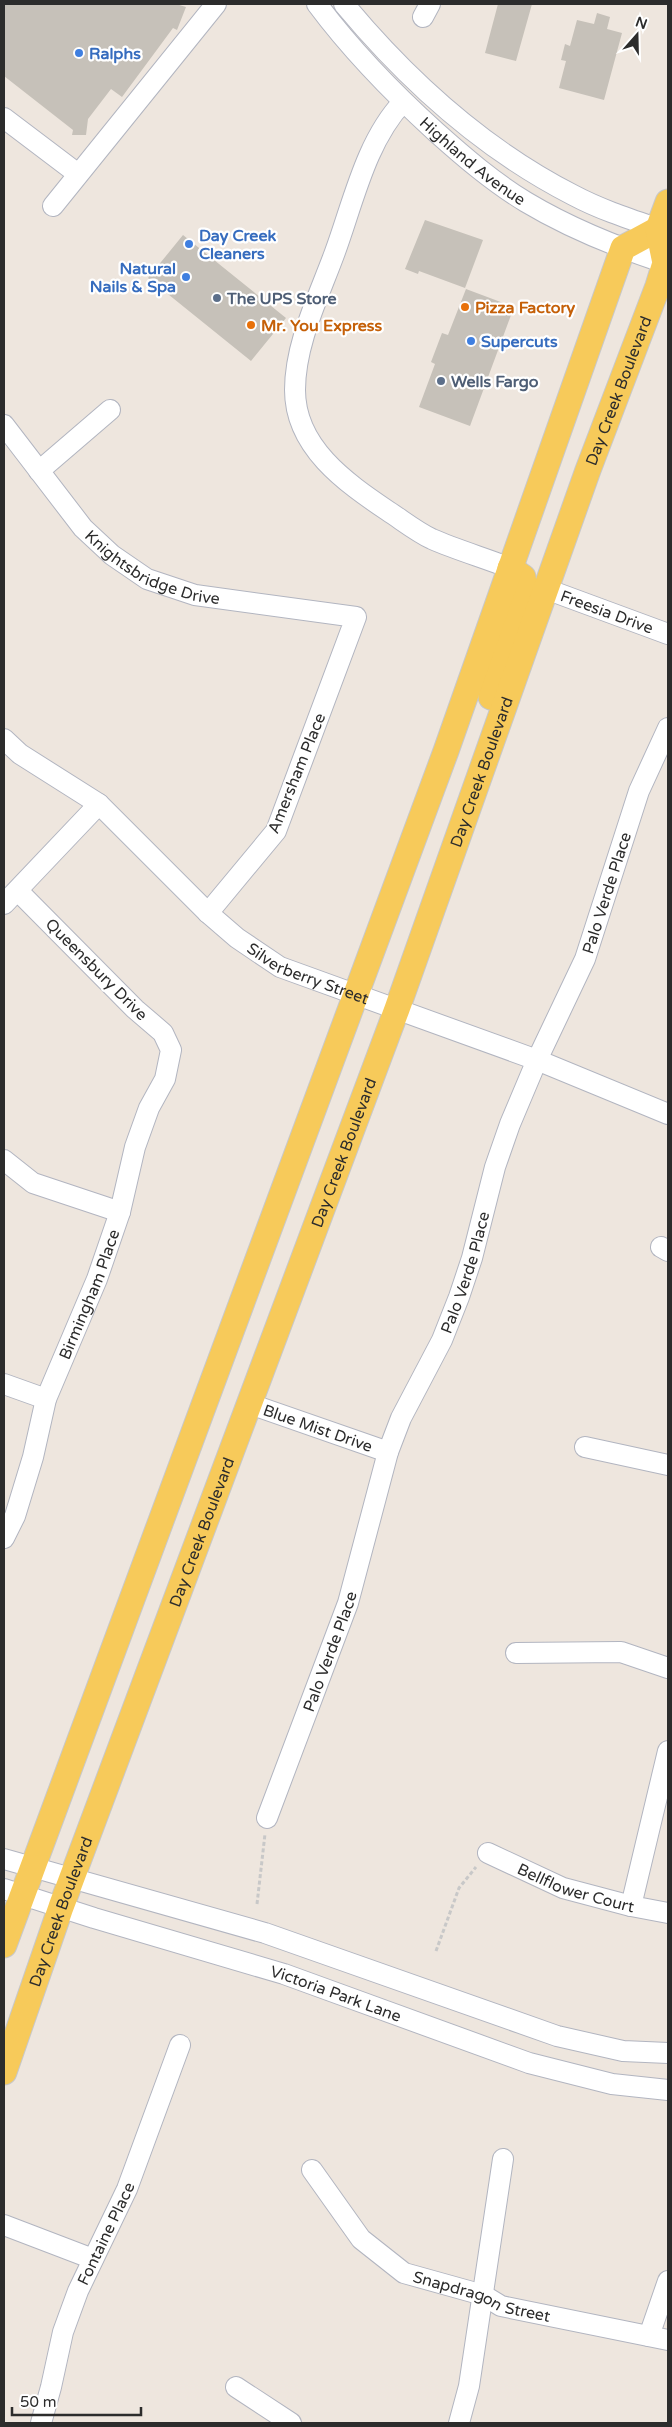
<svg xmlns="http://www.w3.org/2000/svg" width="672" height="2427" font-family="'Varela Round',sans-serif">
<rect width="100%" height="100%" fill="#eee6de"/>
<path fill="#c6c1b9" d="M4 4H176L186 7 177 30 173 28 122 97 111 89 88 119 86 135H72L73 130 4 76Z
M498 4H532L516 61 485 53Z
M597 13 610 17 607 29 622 33 604 100 559 88 566 61 561 60 565 44 570 46 577 20 594 24Z
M425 220 483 240 465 288 419 271 418 274 405 269Z
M183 235 286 318 251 361 148 278Z
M466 289 514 307 470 426 419 407 435 364 431 362 442 333 448 335Z"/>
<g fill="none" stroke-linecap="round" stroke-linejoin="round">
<defs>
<g id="minor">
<path id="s1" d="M317 4C352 51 392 92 436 132 464 157 493 182 526 202 571 229 619 248 668 264"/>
<path d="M344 4C408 81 483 149 573 195 603 211 636 221 668 232"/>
<path d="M423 17 430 4"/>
<path d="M403 102C366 141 353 203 335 252 319 296 295 343 295 390 295 447 345 482 388 511 402 520 417 532 432 539 457 550 485 558 510 568"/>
<path d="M4 118 78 174"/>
<path d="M53 206 216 4"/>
<path id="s2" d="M4 425 83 528 112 555 147 579 195 595 356 617 276 831 208 913"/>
<path d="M39 471 110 410"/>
<path id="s3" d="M546 589 668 634"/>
<path id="s4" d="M4 739 20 754 99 804 208 913 237 938 280 967 537 1060 668 1114"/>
<path d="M4 904 99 804"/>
<path d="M4 1160 33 1183 120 1212"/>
<path d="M661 1247 668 1251"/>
<path d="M4 1384 46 1399"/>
<path id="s5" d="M250 1404 388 1452"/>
<path d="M585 1447 668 1465"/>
<path id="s6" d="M4 1538 15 1516 33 1457 46 1399 97 1279 120 1212 135 1147 149 1108 165 1079 171 1050 163 1033 135 1009 18 891"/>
<path d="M516 1653 621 1652 668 1668"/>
<path id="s7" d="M267 1818 348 1603 388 1452 401 1418 442 1340 459 1297 472 1258 495 1167 510 1124 537 1060 585 959 639 791 668 728"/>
<path id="s8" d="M488 1853 563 1888 631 1906 668 1913"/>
<path d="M4 1859 265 1933 557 2036 623 2051 668 2053"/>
<path id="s9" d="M4 1889 94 1918 284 1974 529 2063 612 2084 668 2090"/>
<path d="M631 1906 668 1751"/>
<path id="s10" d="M312 2170 361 2239 404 2273 483 2295 501 2306 668 2340"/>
<path d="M4 2225 93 2259"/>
<path d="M649 2336 668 2281"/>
<path d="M236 2387 291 2423"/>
<path id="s11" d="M41 2423 51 2387 63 2332 78 2291 127 2189 180 2045"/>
<path d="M459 2423 469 2386 503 2159"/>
</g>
<g id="major">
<path d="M491 697 525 589 523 577 510 568"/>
<path d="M4 1945 446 751 623 248 658 229"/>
<path id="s12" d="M4 2072 61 1907 397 1009 588 470 658 286 665 263 658 229 668 202"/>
</g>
</defs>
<use href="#minor" stroke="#b2b5c0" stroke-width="22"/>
<use href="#major" stroke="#c8c8c8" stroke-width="27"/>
<path stroke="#c8c8c8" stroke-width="3" stroke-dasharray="4 2.5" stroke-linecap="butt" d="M257 1904 265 1834
M436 1951 459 1888 476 1867"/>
<use href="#minor" stroke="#fff" stroke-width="20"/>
<use href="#major" stroke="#f7ca5a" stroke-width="25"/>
</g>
<g fill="#3f7fe0" stroke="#fff" stroke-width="2">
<circle cx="79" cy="53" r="5"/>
<circle cx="189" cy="244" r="5"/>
<circle cx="186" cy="277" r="5"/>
<circle cx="471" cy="341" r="5"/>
</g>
<g fill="#5c6f8a" stroke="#fff" stroke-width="2">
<circle cx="217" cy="298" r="5"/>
<circle cx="441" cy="381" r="5"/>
</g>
<g fill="#e8710a" stroke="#fff" stroke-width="2">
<circle cx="465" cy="307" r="5"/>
<circle cx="251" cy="325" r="5"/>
</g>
<g text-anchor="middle" stroke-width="4.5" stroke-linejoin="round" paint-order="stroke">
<g font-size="16" font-weight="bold" fill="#366cbe" stroke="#fff" text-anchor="start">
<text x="89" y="59">Ralphs</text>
<text x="199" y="241">Day Creek<tspan x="199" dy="18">Cleaners</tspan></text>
<text x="176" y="274" text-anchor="end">Natural<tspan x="176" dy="18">Nails &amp; Spa</tspan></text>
<text x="481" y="347">Supercuts</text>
</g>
<g font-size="16" fill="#2c2c2c" stroke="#fff">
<text dy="6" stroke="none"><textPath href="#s1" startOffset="222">Highland Avenue</textPath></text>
<text dy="6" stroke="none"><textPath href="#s12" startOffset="1790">Day Creek Boulevard</textPath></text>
<text dy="6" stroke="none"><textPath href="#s2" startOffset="212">Knightsbridge Drive</textPath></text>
<text dy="6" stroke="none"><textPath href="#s3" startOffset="65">Freesia Drive</textPath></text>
<text dy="6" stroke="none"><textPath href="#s12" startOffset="1385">Day Creek Boulevard</textPath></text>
<text transform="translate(296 773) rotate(-68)" y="6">Amersham Place</text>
<text dy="6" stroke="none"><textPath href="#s7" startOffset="988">Palo Verde Place</textPath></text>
<text transform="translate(97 969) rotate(45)" y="6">Queensbury Drive</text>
<text dy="6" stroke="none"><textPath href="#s4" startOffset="388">Silverberry Street</textPath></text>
<text dy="6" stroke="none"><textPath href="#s12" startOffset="980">Day Creek Boulevard</textPath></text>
<text dy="6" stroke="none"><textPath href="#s7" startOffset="582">Palo Verde Place</textPath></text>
<text dy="6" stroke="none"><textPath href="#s6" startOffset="259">Birmingham Place</textPath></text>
<text dy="6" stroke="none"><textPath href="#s5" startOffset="72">Blue Mist Drive</textPath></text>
<text dy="6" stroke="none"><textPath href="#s12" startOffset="575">Day Creek Boulevard</textPath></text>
<text dy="6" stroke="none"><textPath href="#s7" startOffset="178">Palo Verde Place</textPath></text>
<text dy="6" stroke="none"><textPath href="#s8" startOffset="95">Bellflower Court</textPath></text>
<text dy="6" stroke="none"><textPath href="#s12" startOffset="170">Day Creek Boulevard</textPath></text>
<text dy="6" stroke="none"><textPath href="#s9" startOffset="348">Victoria Park Lane</textPath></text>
<text dy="6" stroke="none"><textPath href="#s11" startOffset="201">Fontaine Place</textPath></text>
<text dy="6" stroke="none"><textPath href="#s10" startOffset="221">Snapdragon Street</textPath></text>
</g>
<g font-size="16" font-weight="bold" fill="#4e5e75" stroke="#fff" text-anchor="start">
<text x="227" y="304">The UPS Store</text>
<text x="451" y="387">Wells Fargo</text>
</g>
<g font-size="16" font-weight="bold" fill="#c56008" stroke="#fff" text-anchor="start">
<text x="475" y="313">Pizza Factory</text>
<text x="261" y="331">Mr. You Express</text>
</g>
</g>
<rect width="672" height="2427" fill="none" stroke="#2c2c2c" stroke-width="10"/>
<g transform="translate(637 35) rotate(20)" stroke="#ffffff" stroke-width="4" paint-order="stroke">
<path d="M0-4L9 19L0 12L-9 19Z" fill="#2c2c2c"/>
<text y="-8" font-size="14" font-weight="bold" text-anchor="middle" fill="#2c2c2c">N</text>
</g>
<path d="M12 2407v8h129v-8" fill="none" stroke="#2c2c2c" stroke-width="2.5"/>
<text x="20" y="2407" font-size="15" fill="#2c2c2c" stroke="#ffffff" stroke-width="4" paint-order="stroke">50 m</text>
</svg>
